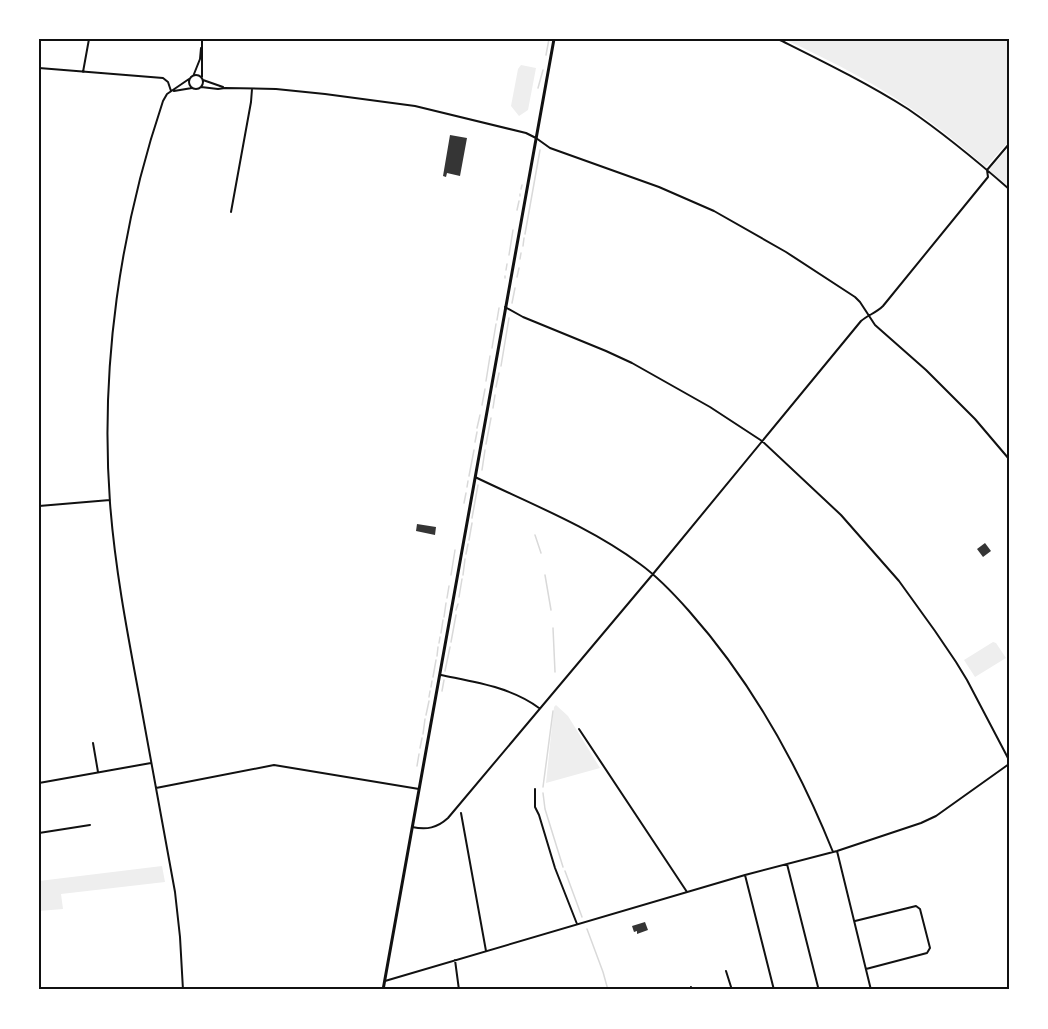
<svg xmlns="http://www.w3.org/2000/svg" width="1048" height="1029" font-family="Ubuntu,sans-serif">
<rect width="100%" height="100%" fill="#fff"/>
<path fill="#eee" d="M784 39H1009V141L986 167C967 151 948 135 929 121 884 88 834 62 784 39Z
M521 65 536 68 528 110 519 116 511 106 518 69Z
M1009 147V187L989 170Z
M993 642 996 643 1006 658 975 677 964 660Z
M556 705 568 716 600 768 546 783 554 707Z
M162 866 165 882 61 894 63 909 39 911V881Z"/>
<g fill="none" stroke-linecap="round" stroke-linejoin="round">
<path stroke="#d9d9d9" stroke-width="1.5" d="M546 55 549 39
M538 88 543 70
M521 189 522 185
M520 196V194
M517 210 519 201
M525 234 540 150
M523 246 524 238
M509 255 513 230
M520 259 521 253
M506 270 507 264
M517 277 519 268
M505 278V276
M512 303 515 288
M497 320 499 308
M492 348 496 324
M501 366 509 318
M486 381 490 356
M496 387 499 373
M482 405 485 389
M493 408 495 395
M477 428 480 415
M475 442 477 432
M486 444 491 418
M482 470 485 450
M469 476 474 450
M467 487 468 481
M464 503 466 493
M472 518 478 485
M535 535 541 553
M469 540 472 523
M466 554 468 544
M451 575 455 550
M463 575 465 559
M545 575 551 610
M459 597 462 579
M447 598 449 586
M456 610 458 604
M444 617 446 603
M553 628 555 672
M441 633 443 620
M451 642 456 615
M439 643 440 637
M437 656 438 647
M445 671 450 647
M433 677 436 660
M431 687 432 681
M442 691 444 680
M429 697 430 691
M426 715 429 701
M423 734 425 719
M420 748 422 738
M417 766 419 754
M543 787 553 711
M543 793 545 809 563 867
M565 871 582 917
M587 929 603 972 608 990"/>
</g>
<path fill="#353535" d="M450 135 467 138 460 176 447 173 446 177 443 176Z
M417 524 436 527 435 535 416 531Z
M985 543 991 551 983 557 977 549Z
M645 922 648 930 637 934V931L634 932 632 926Z"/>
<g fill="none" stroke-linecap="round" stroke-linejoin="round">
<path stroke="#111" stroke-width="2" d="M778 39C822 61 867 83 908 109 943 133 977 161 1009 189
M39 68 163 78 168 82 171 91
M83 72 89 39
M194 74 200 59 201 48
M189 82a7 7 0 1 1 14 0a7 7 0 1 1-14 0Z
M202 77V39
M203 80 223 87
M201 87 218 89 225 88 276 89 325 94 415 106 526 133 536 138 550 148 659 187 714 211 786 252 855 297 860 302 875 325 926 370 975 419 1009 459
M174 91 192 88
M231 212 251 102 252 89
M505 307 523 317 606 351 632 363 710 407 762 441 841 515 899 581 935 631 956 662 967 680 1009 760
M475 477C531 504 590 527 640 564 658 577 674 594 689 611 751 681 798 765 833 852
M39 506 110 500
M441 675C474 682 511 687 539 708
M579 729 687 892
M93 743 98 772
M39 783 151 763
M156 788 274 765 419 789
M535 789V807L539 815 555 868 577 924
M461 813 486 951
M412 827C427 830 437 828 448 818L653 574 861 321C868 315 876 313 883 306L988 177 987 170 1009 144
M39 833 90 825
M837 851 871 990
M787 864 818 987
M745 875 774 990
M855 921 916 906 920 909 930 948 927 953 866 969
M455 960 459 990
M726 971 732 990
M385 981 745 875 837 851 921 823 936 816 1009 764
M691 987 692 990
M183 990 180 937 175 892C163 826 151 761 139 695 127 631 115 568 110 503 100 367 120 229 163 101L167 94 189 79"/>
<path stroke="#111" stroke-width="3" d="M383 990 554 39"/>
</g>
<rect width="1048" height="1029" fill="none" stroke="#ffffff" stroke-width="81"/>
<rect x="40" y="40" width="968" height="948" fill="none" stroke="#111" stroke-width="2"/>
</svg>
